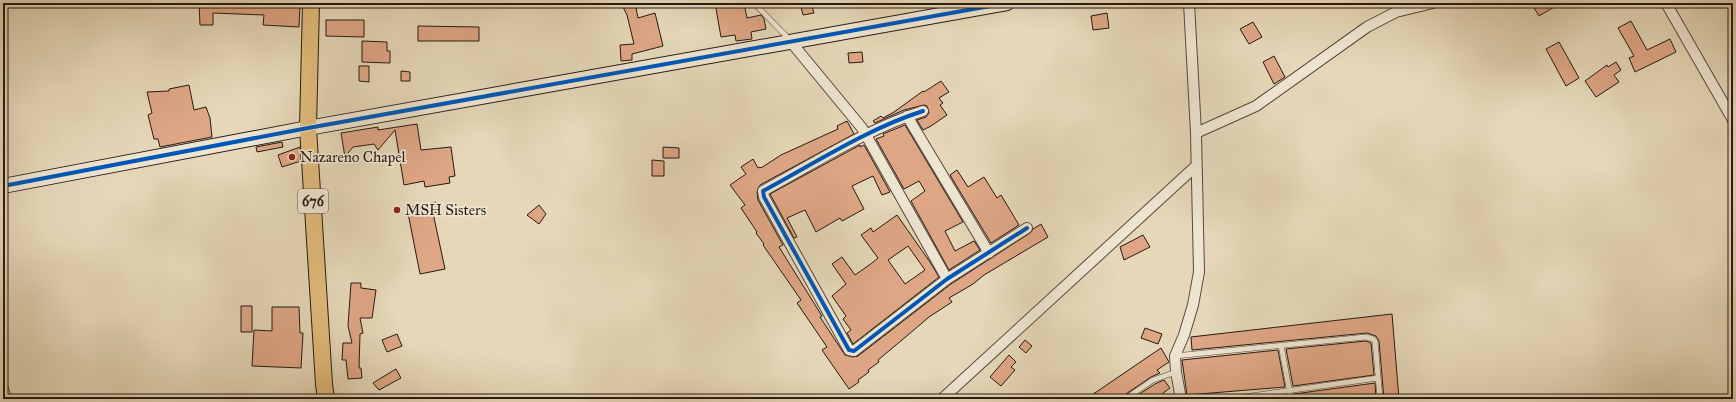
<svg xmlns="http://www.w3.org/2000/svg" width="1736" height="402" font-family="'IM FELL Great Primer',serif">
<rect width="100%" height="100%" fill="#e5d7b8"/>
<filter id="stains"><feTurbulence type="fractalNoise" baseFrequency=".005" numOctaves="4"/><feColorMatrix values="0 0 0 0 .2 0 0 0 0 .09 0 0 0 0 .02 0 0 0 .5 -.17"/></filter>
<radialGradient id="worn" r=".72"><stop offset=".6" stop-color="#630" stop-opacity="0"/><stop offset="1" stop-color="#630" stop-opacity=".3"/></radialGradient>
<path fill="#dea685" stroke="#261912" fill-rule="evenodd" d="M199 3H300L299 27 263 25 264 15 213 13V25H200Z
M621 3H635L638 18 655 13 663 46 632 54V60L621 61 620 45 634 44 627 15Z
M715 3H744L747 18 761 15 764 19 766 29 751 32 752 39 736 41 735 35 721 37Z
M800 3H811L814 13 803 15Z
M1531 3H1561L1539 16Z
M1107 13 1109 28 1093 30 1091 16Z
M326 20H364V37L326 36Z
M1631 21 1647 50 1670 39 1676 52 1635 72 1629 58 1634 56 1618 28Z
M1253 22 1262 37 1249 44 1240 29Z
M418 26 479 27V41H418Z
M362 41 387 42V51H390V63L362 62Z
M1559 42 1579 78 1566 86 1546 49Z
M862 52 863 62 849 63 848 53Z
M1274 56 1285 77 1274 84 1263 62Z
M1616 62 1621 70 1614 75 1619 82 1596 97 1585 81 1607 65 1608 67Z
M359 66H369V82L359 81Z
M401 71 410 72V81H401Z
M941 81 949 92 939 98 943 103 940 105 947 115 931 126 923 130 917 120 926 117 929 113 927 106 924 105 904 110 875 123 873 121 881 116 883 118 894 112 923 91 924 92Z
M189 85 194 110 206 107 210 118 212 137 160 147 158 139H154L148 115 152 113 147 92 169 91V89Z
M847 121 854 134 760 185 757 192 758 200 783 245 779 247 822 316 820 317 845 355 853 357 858 356 951 284 1030 233 1033 229 1041 224 1048 237 984 275 973 284 949 298 952 302 929 317 908 335 878 360 879 362 868 370 869 372 858 380 859 382 849 389 822 350 827 347 797 303 801 300 763 245 764 244 756 233 757 232 741 208 745 205 730 185 746 174 741 167 753 159 758 168 760 167 761 168 781 155 838 129 837 126Z
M417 124 421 150 451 147 455 176 449 177 450 183 425 187 424 181 404 185 395 130 378 150 374 144 353 147 345 157 341 133 378 127V130Z
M905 125 963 222 945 231 955 251 974 241 980 250 949 270 911 201 925 191 919 181 904 189 876 139 884 136 883 134Z
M282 142 283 147 257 152 256 147Z
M860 145V147L864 145 890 192 882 195 873 176 852 186 864 209 842 221 840 218 816 232 805 210 787 218 797 237 794 238 770 194Z
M300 147 301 161 282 167 278 155Z
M663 147 679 148V158H663Z
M652 160 664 161V176H652Z
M957 170 968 187 984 177 997 198 1001 195 1019 225 991 243 950 175Z
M436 202 439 212 433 213 445 269 420 274 407 208Z
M539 205 546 214 539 224 527 215Z
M897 215 930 262 939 277 853 344 847 333 851 330 843 319 846 316 832 296 846 284 832 264 842 257 855 275 872 263 878 258 861 235 871 228 873 232ZM908 246 925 270 905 284 888 260Z
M1143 235 1150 247 1124 260 1120 247Z
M351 283H361V288L376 290 372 318H360L363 333 360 334 359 368H361L362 378 348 379 346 360H342L343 343H352L348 326Z
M241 306H252V332H241Z
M272 307H299L300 333H303L301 368 252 366 254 330 272 331Z
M1392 314 1399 399H1384L1379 341 1376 336 1367 333 1192 350 1191 337Z
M1145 328 1162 334 1158 344 1141 338Z
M397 334 402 346 387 352 382 340Z
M1025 340 1032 346 1026 353 1019 347Z
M1366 341 1371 343 1374 375 1293 386 1286 349Z
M1161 348 1169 362 1157 370 1160 373 1151 377 1123 396 1121 399H1086Z
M1278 350 1285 387 1187 395 1182 360Z
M1009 355 1016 362 1011 367 1015 370 1001 386 990 377Z
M396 369 401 378 379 390 373 383Z
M1164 380 1170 388 1162 394 1166 399H1132L1155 384Z
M1375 383 1376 399H1295L1294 394Z"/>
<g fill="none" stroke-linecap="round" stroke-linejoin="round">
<defs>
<path id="lane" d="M754 3 789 39
M1281 345 1291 399
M1175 356 1366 337 1373 339 1375 341 1380 399
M1125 399 1153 380 1176 372
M1230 399 1378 378"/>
<path id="street" d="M1666 3 1733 120
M791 42 862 128 947 279
M923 111C867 129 815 163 763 191L764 197 849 350 854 351 947 279 1027 228
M907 116 989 253
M1196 133 1256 106 1367 27 1396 12 1433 3
M3 389 6 399
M942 399 1196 166
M1181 399 1176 372 1175 356 1184 335 1193 305 1199 272 1196 133 1189 3"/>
<path id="secondary" d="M3 186 308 128 1007 3"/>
<path id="primary" d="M311 3 308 128 324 384 326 399"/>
</defs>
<use href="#lane" stroke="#56483c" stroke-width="6"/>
<use href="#street" stroke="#56483c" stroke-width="12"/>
<use href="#secondary" stroke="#261912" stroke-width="16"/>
<use href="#primary" stroke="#261912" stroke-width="18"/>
<use href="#lane" stroke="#eee5d1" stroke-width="5"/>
<use href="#street" stroke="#eee5d1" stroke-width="10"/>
<use href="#secondary" stroke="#eee5d1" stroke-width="14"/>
<use href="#primary" stroke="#e2bc7c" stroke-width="16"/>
<defs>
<path id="cycleway" d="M923 111C867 129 815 163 763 191L764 197 849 350 854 351 947 279 1027 228
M3 186 308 128 1007 3"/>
</defs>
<use href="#cycleway" stroke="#eee5d1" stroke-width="6"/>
<use href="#cycleway" stroke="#0057b8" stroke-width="4"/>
</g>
<g fill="#8f2418" stroke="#eee5d1" stroke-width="1.5">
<circle cx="292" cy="157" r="4"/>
<circle cx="397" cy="210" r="4"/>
</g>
<g text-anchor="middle" stroke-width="3.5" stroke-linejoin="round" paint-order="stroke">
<rect fill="#eee5d1" stroke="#62564b" stroke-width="1" x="298" y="189" width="30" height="24" rx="3"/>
<g font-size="14" font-weight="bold" fill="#261912">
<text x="313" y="206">676</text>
</g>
<g font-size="15" fill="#261912" stroke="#eee5d1" text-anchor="start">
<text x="300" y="162">Nazareno Chapel</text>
<text x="405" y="215">MSH Sisters</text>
</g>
</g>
<rect width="1736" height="402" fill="none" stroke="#e5d7b8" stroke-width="16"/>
<rect x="4" y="4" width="1728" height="394" fill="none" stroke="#261912" stroke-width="2"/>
<rect x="8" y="8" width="1720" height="386" fill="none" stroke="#261912"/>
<rect width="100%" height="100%" filter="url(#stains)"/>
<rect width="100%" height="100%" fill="url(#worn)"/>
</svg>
